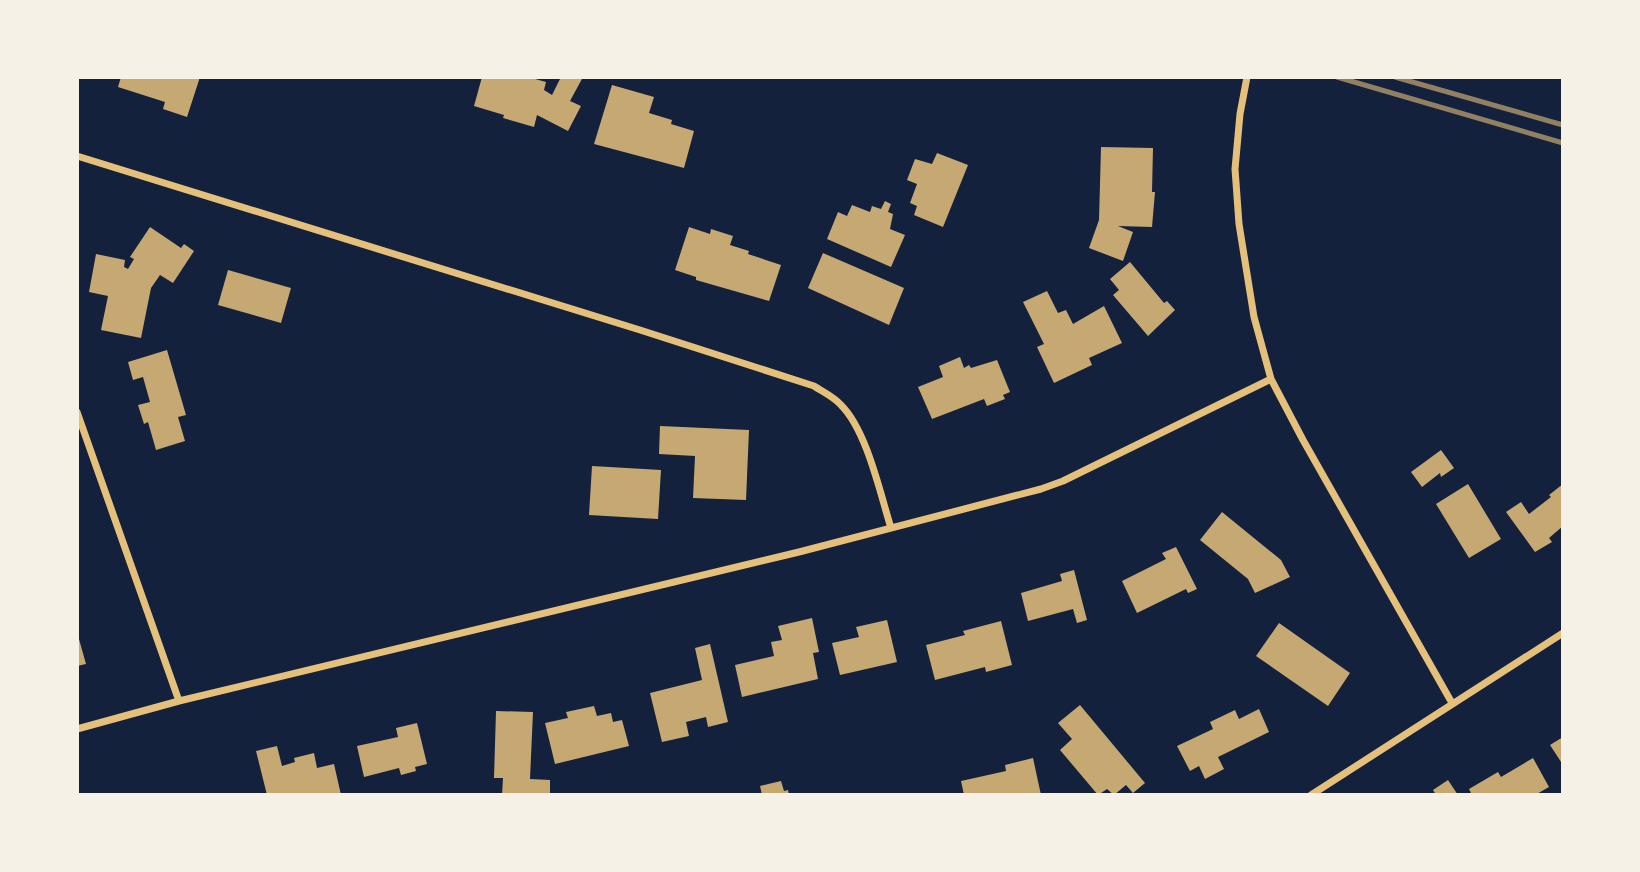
<svg xmlns="http://www.w3.org/2000/svg" width="1640" height="872" font-family="Rubik,sans-serif">
<rect width="100%" height="100%" fill="#14213d"/>
<path fill="#c6a872" d="M121 77H200L187 117 163 109 165 102 118 87Z
M482 77H528L546 82 544 90 552 95 561 77H583L570 101 581 106 568 131 537 115 534 127 503 118 504 115 474 106Z
M612 85 654 97 649 113 672 120 671 124 694 131 684 168 594 144Z
M1101 147 1153 148 1152 192H1155L1152 227 1118 226 1133 232 1123 261 1089 248 1099 220Z
M937 153 968 165 943 227 914 215 917 206 910 203 917 184 907 180 915 159 932 164Z
M885 201 891 204 888 212 893 214 890 229 905 235 891 267 827 239 838 212 847 216 852 205 870 212 872 206 881 209Z
M150 227 181 248 184 244 194 251 173 283 160 275 151 288 141 338 101 330 108 296 89 292 96 254 125 260 124 267 128 269 134 259 130 257Z
M689 227 710 234 711 229 733 236 730 245 749 251 748 254 781 265 769 301 696 280V277L675 270Z
M823 253 904 288 889 325 808 288Z
M1130 262 1164 303 1167 301 1175 310 1148 336 1113 295 1119 290 1110 279Z
M228 270 291 288 281 323 218 305Z
M1047 291 1058 313 1066 310 1073 324 1104 306 1122 343 1089 358 1092 365 1054 383 1037 347 1044 344 1023 302Z
M167 350 186 415 178 417 185 441 156 450 148 422 144 424 138 405 150 402 143 377 133 380 128 362Z
M960 357 964 368 969 365 971 368 997 360 1010 392 1003 395 1005 399 987 406 984 399 932 419 918 387 943 377 939 366Z
M660 426 749 430 746 500 693 498 695 456 659 454Z
M1441 450 1454 468 1441 477 1440 473 1422 487 1411 472Z
M592 466 661 470 658 519 589 515Z
M1468 484 1501 539 1469 558 1436 504Z
M1563 484V526L1549 538 1552 542 1535 552 1506 512 1521 502 1529 514 1551 497 1549 495Z
M1222 512 1281 560 1290 577 1255 593 1248 579 1200 540Z
M1176 547 1197 589 1188 593 1186 589 1137 613 1122 581 1166 559 1162 553Z
M1074 570 1087 620 1077 623 1073 609 1028 621 1021 593 1062 581 1060 574Z
M812 618 819 652 813 653 818 679 742 697 735 665 774 656 771 642 782 640 778 626Z
M887 620 897 662 840 675 832 643 859 637 856 627Z
M1001 621 1012 665 986 672 985 667 935 680 926 645 965 635 963 631Z
M1279 623 1350 673 1328 706 1256 656Z
M77 632 86 664 77 666Z
M710 644 728 722 708 727 706 717 686 722 689 736 662 742 650 693 702 680 695 648Z
M1080 705 1145 783 1133 793 1126 785 1114 795 1107 789 1098 795 1060 750 1072 739 1058 723Z
M594 706 597 716 611 713 613 722 622 720 629 746 555 764 545 723 568 718 566 712Z
M1259 709 1269 732 1218 757 1224 769 1205 779 1199 766 1190 771 1177 746 1213 729 1210 722 1235 710 1239 719Z
M496 711 533 712 530 779 550 780V795H502L503 778H494Z
M417 723 427 764 415 767 416 771 401 775 399 768 364 777 357 746 398 737 396 728Z
M1563 737V765L1550 745Z
M277 746 282 766 295 762 294 758 314 753 317 768 334 764 341 795H267L256 751Z
M1033 758 1041 795H964L961 781 1006 771 1005 765Z
M1533 758 1549 787 1535 795H1472L1469 789 1498 772 1501 777Z
M1448 780 1458 795H1436L1433 790Z
M781 781 784 791 788 790 789 795H762L760 786Z"/>
<g fill="none" stroke-linecap="round" stroke-linejoin="round">
<path stroke="#e5c07b" stroke-width="7" d="M1247 77 1240 114 1235 169 1239 224 1254 317 1271 379 1303 440 1452 703
M77 156 640 330 814 386C823 392 834 397 841 405 867 431 880 493 891 528
M77 412 179 701
M77 729 179 701 799 552 1041 489 1063 481 1271 379
M1311 795 1563 633"/>
<path stroke="#918062" stroke-width="5" d="M1337 77 1563 143
M1395 77 1563 125"/>
</g>
<rect width="1640" height="872" fill="none" stroke="#f6f1e7" stroke-width="158"/>
</svg>
